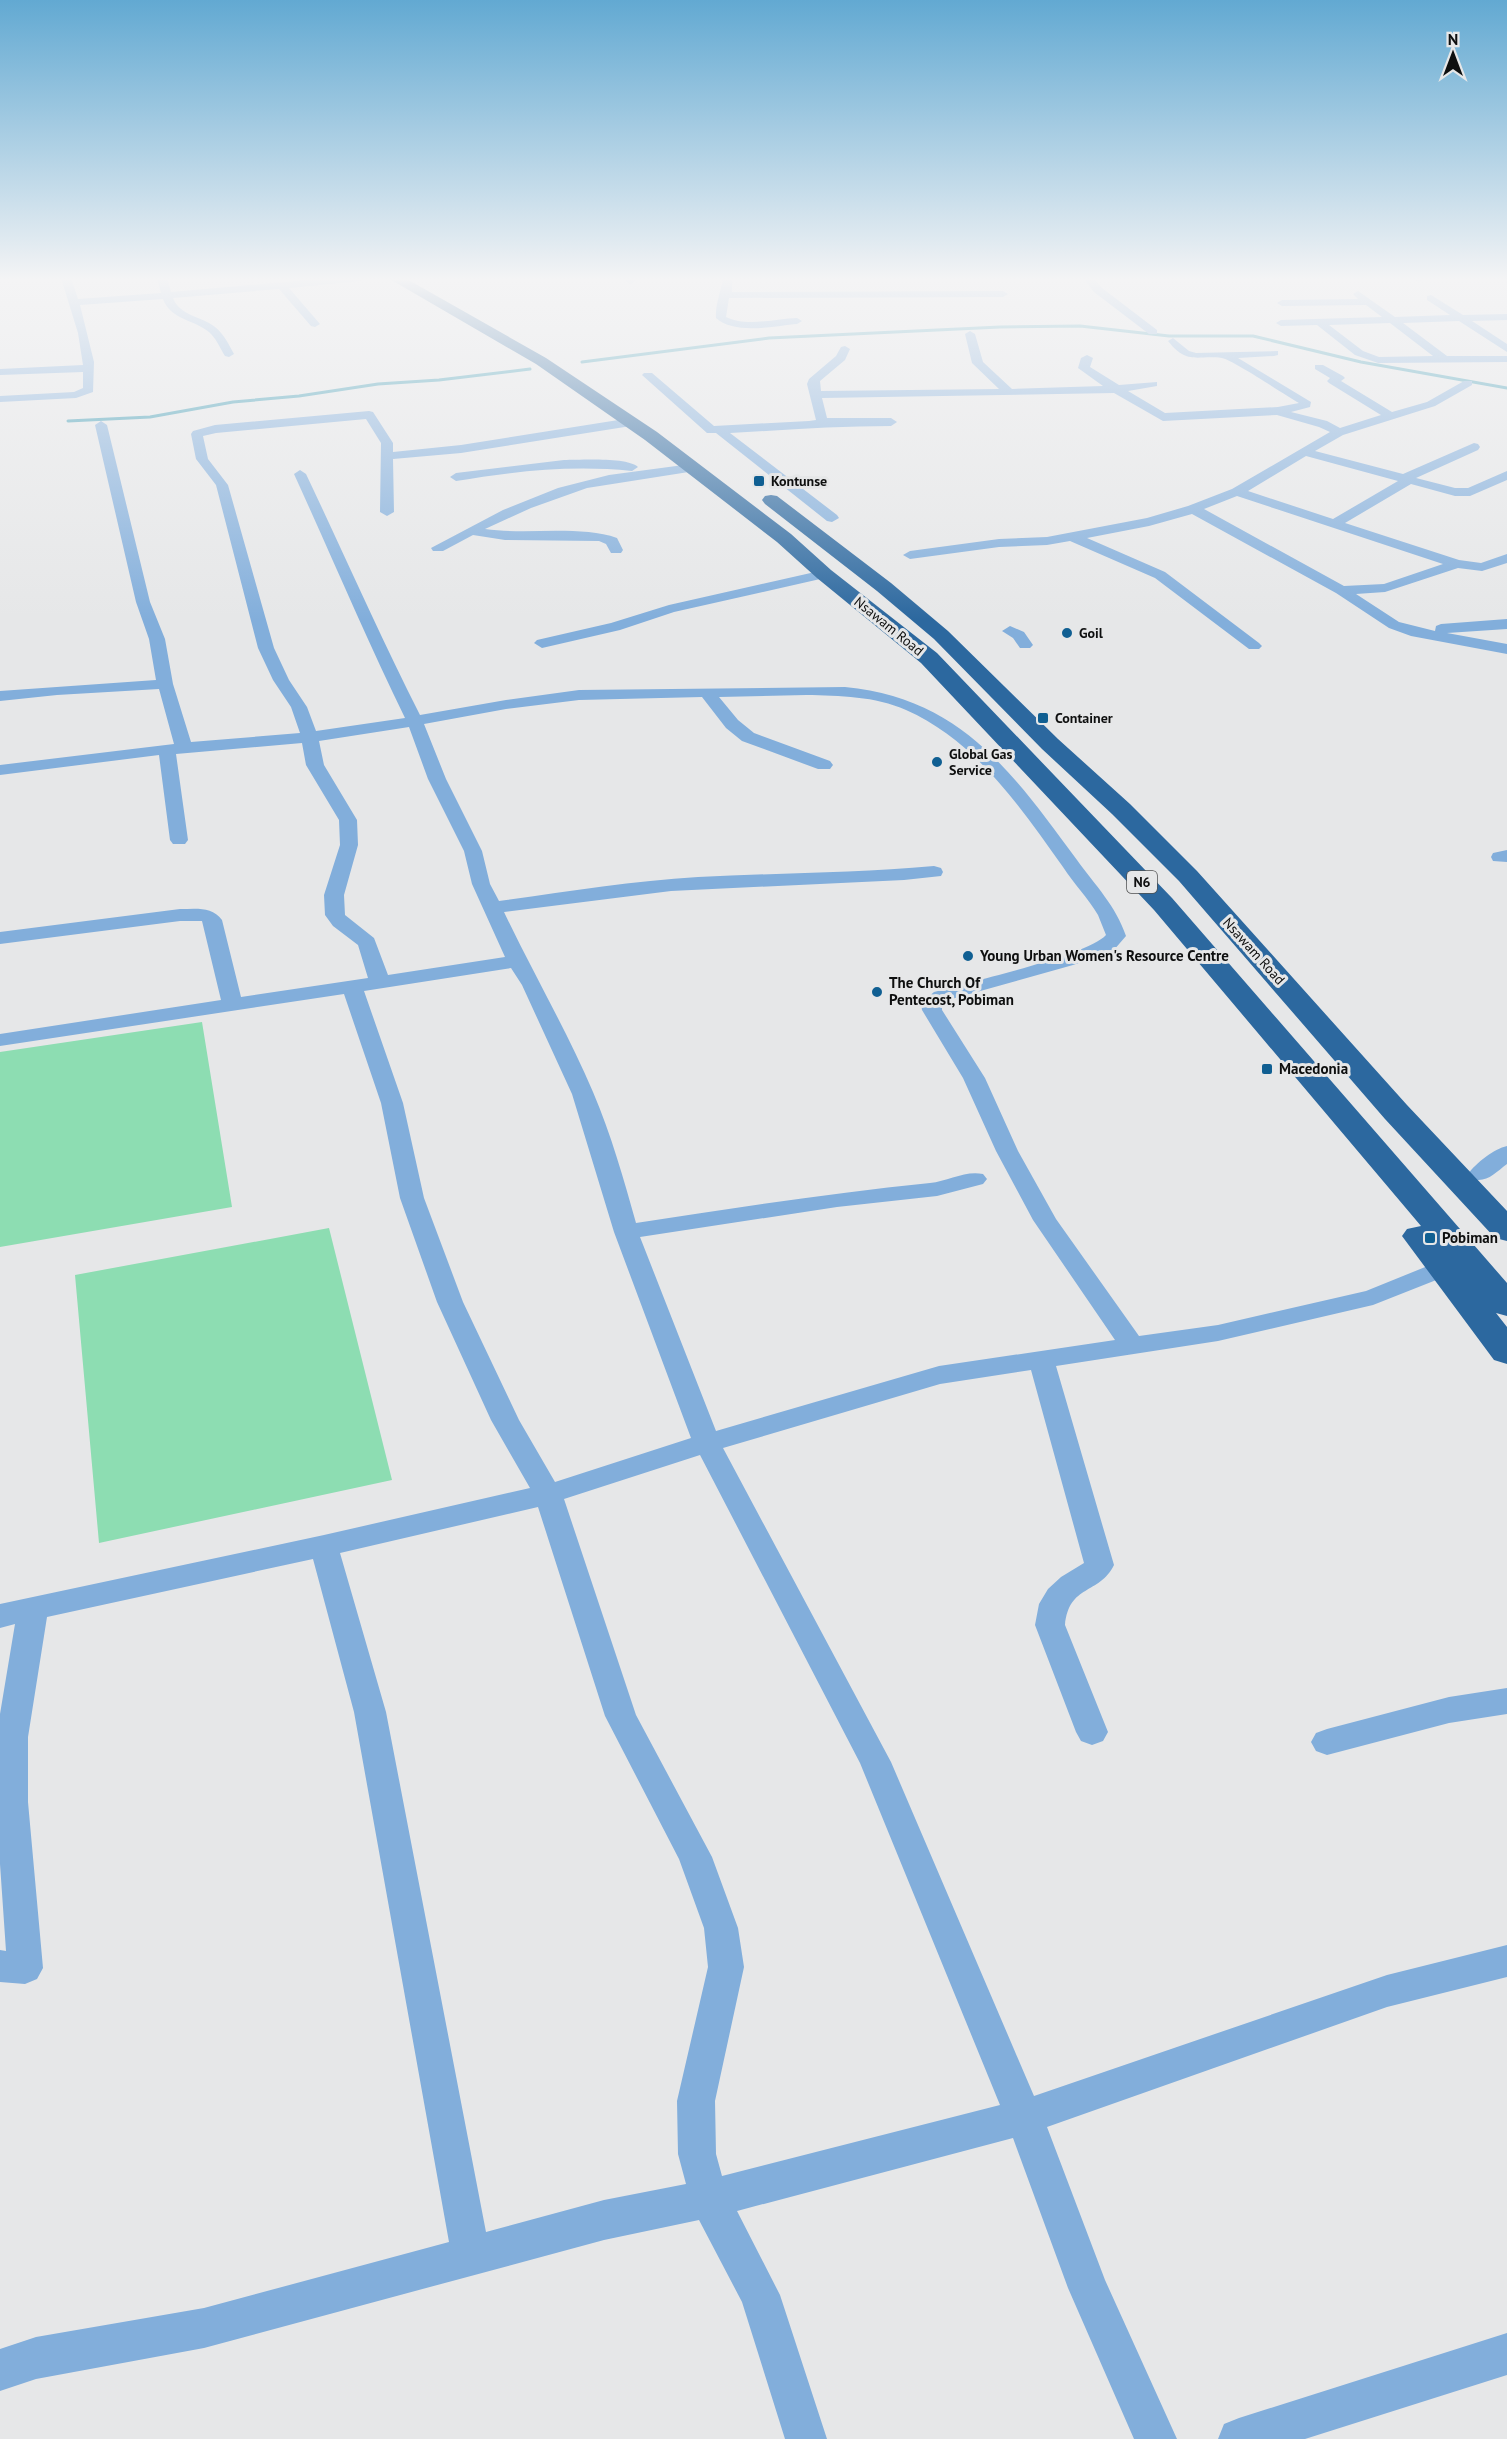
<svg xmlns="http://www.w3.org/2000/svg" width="1507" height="2439" font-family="'PT Sans',sans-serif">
<rect width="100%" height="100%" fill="#e6e7e8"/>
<path fill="#8dddb2" d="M202 1022 232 1207 0 1247V1052Z
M329 1228 392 1480 99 1543 75 1275Z"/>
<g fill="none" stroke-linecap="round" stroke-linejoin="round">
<path stroke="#3999b2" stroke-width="3" d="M582 362 769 338 1000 327 1080 326 1169 336H1253L1361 362 1507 388
M68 421 150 417 233 402 299 396 378 384 439 380 530 369"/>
<path fill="#82aedb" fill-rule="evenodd" d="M61 278H71L78 299 161 293 157 278H167L171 292 331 278H366L361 281 289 288 320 324 315 327 311 326 279 289 173 298C180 316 201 316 215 327 224 334 229 345 234 354L229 357 225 356C220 348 216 338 209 332 193 319 171 320 163 299L80 305 94 362 93 392 76 398 0 402V396L74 392 83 388V372L0 375V369L83 365 78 333Z
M626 278H636L633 283 630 284 625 281Z
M723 278 732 280V292L1003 291 1008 294 1003 297 729 298 726 317C746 327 775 319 797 318L802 321 797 324C774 326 735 335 716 318 715 305 721 291 723 278Z
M1083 278H1093L1102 288 1157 330V334H1149L1094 292Z
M1413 278H1423L1424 279 1419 282Z
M1358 291 1395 317 1450 315 1427 300V296L1431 295 1463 315 1507 314V320L1472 321 1507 344V352L1459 321 1403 323 1447 356H1507V362L1378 363 1355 355 1317 325 1281 326 1276 323 1281 320 1382 317 1366 305 1282 306 1277 303 1282 300 1358 299 1353 294ZM1390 323 1433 356 1379 357 1363 351 1329 325Z
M970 331 975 334 983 362 1012 389 1103 386 1078 368 1081 358 1087 355 1093 358 1090 367 1119 385 1157 382V386L1128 391 1165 413 1278 407 1299 403C1285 395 1233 360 1222 358 1196 355 1187 365 1168 341L1173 338 1189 351 1196 353 1278 351V355L1274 356 1238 358 1311 402 1310 407 1291 412 1327 421 1340 428 1381 415 1329 383 1327 381 1330 378 1315 369V365H1323L1343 376 1345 378 1341 381 1392 412 1427 402 1464 381H1472V385L1435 406 1343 435 1315 451 1403 474 1474 443 1478 444 1480 447 1478 450 1416 478 1455 488H1468L1507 471V480L1470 496H1455L1411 484 1345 523 1459 560 1481 563 1507 554V563L1482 571 1458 568 1385 592 1356 594 1399 622 1435 631 1436 626 1441 624 1507 619V629L1447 633 1507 644V654L1411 636 1389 628 1336 593 1192 514 1149 526 1087 538 1165 572 1259 643 1262 646 1259 649H1249L1155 578 1070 541 1047 545 999 547 910 559 903 555 910 551 999 539 1047 537 1147 518 1188 506 1232 489 1330 432 1319 427 1277 415 1163 421 1114 393 822 398 827 418H891L897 422 891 426C837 426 784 430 730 433L837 515 839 518 832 522 827 521 716 433H707L642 375 644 373H652L714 426 809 421 816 420 807 384 809 379 836 356 841 347 845 346 850 349 845 360 820 381 821 391 999 389 972 363 965 334ZM1306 456 1398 481 1333 519 1248 491ZM1237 496 1443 564 1384 584 1344 586 1204 509Z
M369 411 373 412 393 443V452L461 445 631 418 637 422 631 426 461 453 393 459 394 512 387 516 380 512 381 443 366 419 216 433 203 436 208 459 228 485 274 648 289 680 307 707 316 731 405 718C366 638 331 555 294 474L300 470 306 474C344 554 380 636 420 715L506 700 579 690 845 687C961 698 1013 773 1077 860 1095 885 1116 906 1126 936L1113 951 1073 965 948 1000 942 1005V1010L985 1078 1018 1151 1056 1219 1139 1336 1218 1325 1366 1291 1445 1259 1454 1261 1457 1267 1454 1273 1373 1305 1218 1341 1056 1366 1114 1565C1099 1595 1069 1584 1065 1625L1108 1732 1103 1741 1092 1745 1081 1741 1076 1732 1035 1625 1039 1604 1048 1589 1061 1577 1084 1563 1031 1370 940 1384 723 1448 891 1762 1034 2096 1387 1975 1507 1945V1977L1387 2007 1047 2127 1105 2280 1177 2439H1134L1068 2288 1013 2138 737 2211 780 2295 827 2439H785L742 2302 699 2220 604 2240 204 2348 36 2379 0 2391V2349L36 2337 204 2308 449 2242 354 1712 313 1559 47 1617 28 1737V1802L43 1968 37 1979 25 1984 0 1982V1950L6 1951 0 1864V1714L15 1624 0 1628V1604L324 1535 530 1488 491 1420 437 1302 400 1198 381 1103 344 994 0 1046V1034L221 1000 202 921H180L0 944V932L180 909C196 909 212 906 222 920L241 997 368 978 358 945 333 926 325 915 324 895 340 845 339 820 306 765 302 743 176 754 188 840 185 844H173L170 840 159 755 0 775V765L174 744 159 689 57 695 0 701V691L156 680 149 639 136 602 95 425 101 421 107 425 150 602 165 639 173 684 191 742 300 733 291 707 273 680 258 648 216 485 196 459 191 434 193 431 215 425ZM806 695C840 696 875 696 906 710 976 741 1020 807 1063 867 1074 884 1088 898 1098 915L1106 935C1087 956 967 982 934 992L921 1003 922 1010 963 1078 996 1151 1033 1220 1115 1340 939 1366 716 1431 640 1237 837 1207 937 1196 983 1184 987 1179 983 1174C966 1170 948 1181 930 1183 831 1193 734 1208 636 1223 624 1180 611 1134 593 1092 567 1031 533 973 504 912L671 891 904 880 941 876 943 872 941 868 934 866C855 873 776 873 698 877 631 881 565 892 499 901L490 884 482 851 446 779 424 724 506 709 579 700 702 697 726 728 742 741 818 769H830L833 765 830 761 754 733 738 720 719 697ZM409 727 428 779 464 851 472 884 505 957 388 975 374 938 345 915 344 895 358 845 357 820 324 765 319 741ZM511 968 522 985 572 1094 614 1232 691 1438 555 1482 519 1420 463 1302 424 1198 403 1103 364 991ZM700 1455 860 1763 1000 2105 722 2176 716 2154 715 2101 744 1967 738 1928 712 1857 636 1715 564 1499ZM538 1507 605 1716 679 1859 704 1928 708 1967 677 2101 678 2154 686 2184 604 2200 486 2232 386 1712 340 1553Z
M564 460C581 460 627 457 638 467L632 471C572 465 515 471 456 481L450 477 456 473Z
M691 464 695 465 697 468 695 471 587 488 531 508 485 529C526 535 580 525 617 538L623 550 621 553H611L606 544 599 541 505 540 473 535 443 551H433L431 548 503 510 558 488 609 475Z
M824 570 831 574 829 577 674 612 620 630 542 648 534 643 537 640 611 623 669 605Z
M1010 626 1024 632 1033 645 1030 648H1020L1013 638 1002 631Z
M1507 850V862L1493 861 1491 857 1493 853Z
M1507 1146V1164C1495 1173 1487 1183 1472 1179L1468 1174C1476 1163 1494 1149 1507 1146Z
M1507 1688V1714L1449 1723 1327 1755 1316 1751 1311 1742 1316 1733 1327 1729 1449 1697Z
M1507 2333V2375L1305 2439H1218L1224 2424 1239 2418Z"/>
<path fill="#2c689f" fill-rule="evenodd" d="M388 278H405L546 358 657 432 791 534 831 570 937 653 1172 898 1507 1283V1316L1496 1313 1507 1327V1364L1494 1360 1402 1236 1407 1229 1421 1226 1154 910 921 663 817 578 777 542 645 440 536 364Z
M771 495 777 496 891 583 948 631 1058 739 1130 804 1197 871 1407 1105 1507 1211V1241L1495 1238 1385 1119 1179 881 1112 814 1042 749 934 639 877 591 765 504 762 500 765 496Z"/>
</g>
<linearGradient id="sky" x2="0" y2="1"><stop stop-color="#62a9d2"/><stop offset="0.45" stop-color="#f4f4f5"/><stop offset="1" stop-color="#f4f4f5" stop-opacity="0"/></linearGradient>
<rect width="1507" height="620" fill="url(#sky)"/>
<g fill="#105f92" stroke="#e6e7e8" stroke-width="2">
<rect x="753" y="475" width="12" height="12" rx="3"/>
<circle cx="1067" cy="633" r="6"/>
<rect x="1037" y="712" width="12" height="12" rx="3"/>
<circle cx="937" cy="762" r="6"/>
<circle cx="968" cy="956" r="6"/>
<circle cx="877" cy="992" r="6"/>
<rect x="1261" y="1063" width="12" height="12" rx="3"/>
<rect x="1424" y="1232" width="12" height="12" rx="3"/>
</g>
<g text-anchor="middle" stroke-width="6" stroke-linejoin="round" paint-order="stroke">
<g font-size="14" font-weight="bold" fill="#0e0f0f" stroke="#e6e7e8" text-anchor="start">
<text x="771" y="486">Kontunse</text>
<text x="1079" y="638">Goil</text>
<text x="1055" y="723">Container</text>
<text x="949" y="759">Global Gas<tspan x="949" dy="16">Service</tspan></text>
</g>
<g font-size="14" fill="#0e0f0f" stroke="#e6e7e8">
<text transform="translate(889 626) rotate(39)" y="5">Nsawam Road</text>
<text transform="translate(1254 951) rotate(48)" y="5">Nsawam Road</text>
</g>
<rect fill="#e6e7e8" stroke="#4f5050" stroke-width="1.5" x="1127" y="871" width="30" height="22" rx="4.5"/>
<g font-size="14" font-weight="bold" fill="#0e0f0f">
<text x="1142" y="887">N6</text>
</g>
<g font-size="15" font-weight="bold" fill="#0e0f0f" stroke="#e6e7e8" text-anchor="start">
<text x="980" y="961">Young Urban Women's Resource Centre</text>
<text x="889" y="988">The Church Of<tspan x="889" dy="17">Pentecost, Pobiman</tspan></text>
<text x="1279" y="1074">Macedonia</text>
<text x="1442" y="1243">Pobiman</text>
</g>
</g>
<g transform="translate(1453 54)" stroke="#e6e7e8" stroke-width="4.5" paint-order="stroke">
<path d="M0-4.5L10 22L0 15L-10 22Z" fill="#0e0f0f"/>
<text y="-9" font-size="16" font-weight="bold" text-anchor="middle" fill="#0e0f0f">N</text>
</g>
</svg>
